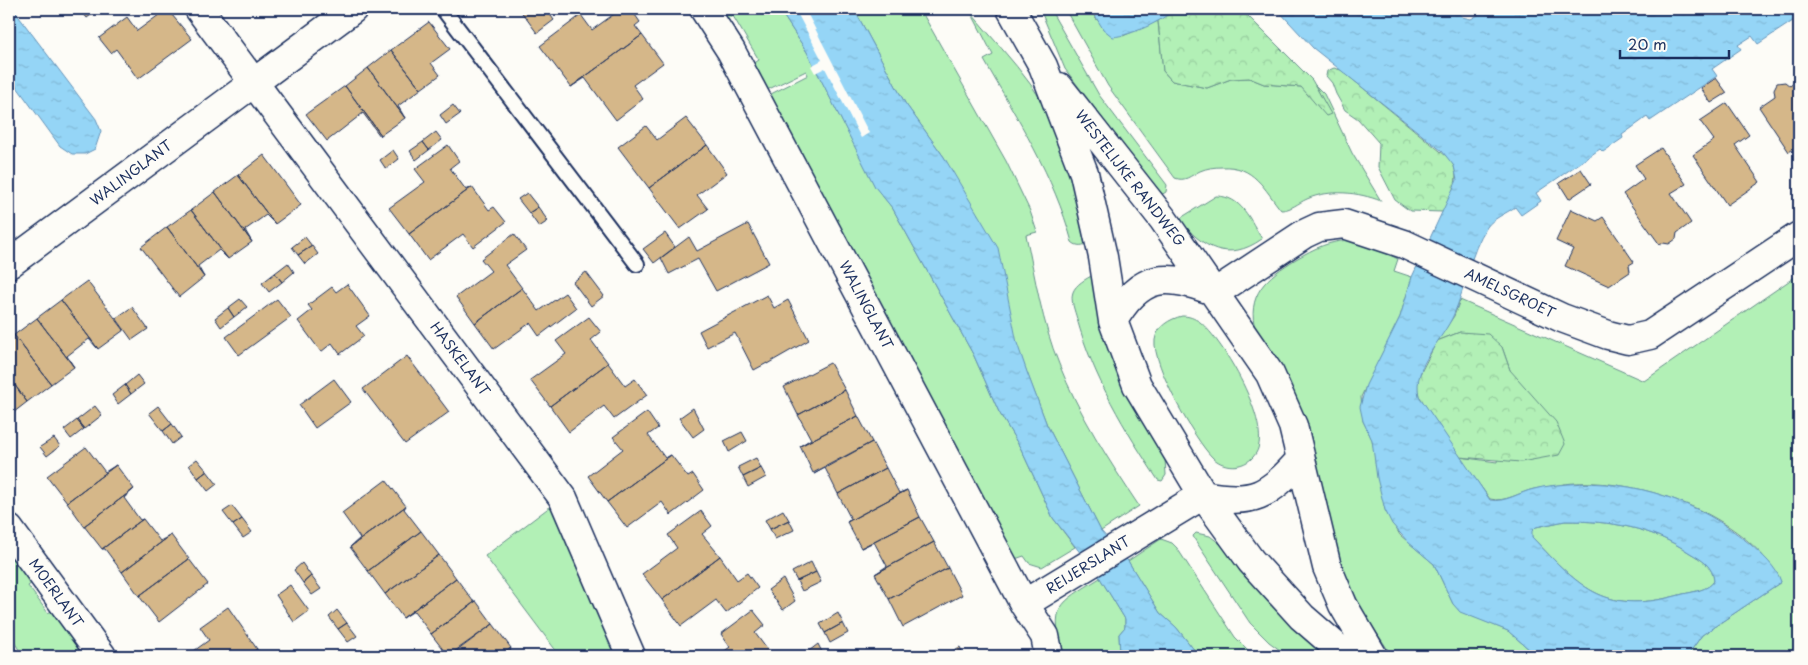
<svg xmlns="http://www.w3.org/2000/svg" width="1808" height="665" font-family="'Playpen Sans',sans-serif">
<defs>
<pattern id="forest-crowns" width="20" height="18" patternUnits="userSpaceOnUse" patternTransform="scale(1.25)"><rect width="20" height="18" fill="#b2f0b6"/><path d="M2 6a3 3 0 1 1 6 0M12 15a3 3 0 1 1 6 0" fill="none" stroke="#98ce9f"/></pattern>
<pattern id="water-ripples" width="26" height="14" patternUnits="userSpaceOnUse" patternTransform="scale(1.25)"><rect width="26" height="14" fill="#95d5f6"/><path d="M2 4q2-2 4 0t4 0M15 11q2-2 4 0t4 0" fill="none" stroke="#80b7d5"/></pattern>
</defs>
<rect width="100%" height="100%" fill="#fdfcf7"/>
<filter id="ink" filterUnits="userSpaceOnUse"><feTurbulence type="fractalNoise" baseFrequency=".02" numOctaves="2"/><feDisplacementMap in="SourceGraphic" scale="10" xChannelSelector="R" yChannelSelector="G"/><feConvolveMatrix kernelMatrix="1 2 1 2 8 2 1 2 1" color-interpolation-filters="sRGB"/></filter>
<g filter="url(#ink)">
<path fill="#b2f0b6" stroke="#66908a" d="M719 9H779L807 52 875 186 893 209 974 356 999 412 1021 449 1053 518 1075 547 1042 567 1029 563 1024 556 1015 559 769 95 808 75 806 71 767 90 753 64 759 60 733 16 726 19Z
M854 9H920L1006 161 1030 211 1037 232 1026 235C1035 277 1042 323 1059 364 1079 414 1109 461 1139 506L1101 531 1047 425 944 157 905 103Z
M1040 9H1050L1099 95 1167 185 1166 192 1161 195 1065 69Z
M1065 9H1091L1096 19 1123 36 1158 21 1163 71 1172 81 1207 88 1231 79 1249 78 1264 84 1301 87 1330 114 1315 85 1324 94 1352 153 1381 201C1358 192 1330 189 1307 199 1298 203 1291 210 1281 210 1264 189 1254 165 1222 167 1214 167 1207 168 1200 171 1190 176 1185 182 1175 178L1108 86Z
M972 14C991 37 1013 60 1031 85 1064 131 1075 188 1089 242 1084 246 1077 247 1072 242 1054 176 1018 120 984 60L993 55Z
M1216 196C1242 196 1250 220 1262 239 1228 263 1202 248 1179 219Z
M1351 240 1364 242 1398 259 1394 271 1412 277 1400 317 1361 397 1363 421 1372 439 1385 510 1400 535 1434 564 1453 604 1460 611 1508 631 1537 656H1392L1365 615 1341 568 1256 333C1245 294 1267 277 1296 259 1315 248 1329 241 1351 240Z
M1799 274V656H1693L1690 652 1702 635 1781 582C1747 514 1635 475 1564 484 1554 486 1543 487 1534 489 1520 492 1505 503 1490 499L1459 457 1497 462 1510 370 1502 347 1460 332 1437 341 1454 316 1460 300 1644 381Z
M1093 275 1165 458 1166 475 1162 481 1158 480C1125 430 1093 377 1077 319 1075 311 1070 300 1073 292 1076 284 1086 279 1093 275Z
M1182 316C1189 316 1194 318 1200 322 1223 340 1273 425 1256 453 1247 468 1226 470 1213 458 1195 441 1152 364 1155 340 1157 326 1170 319 1182 316Z
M551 506 555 512 618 656H560L485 556Z
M1565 521C1611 521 1651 527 1690 553 1702 560 1713 566 1714 581 1710 590 1692 592 1683 594 1606 616 1582 590 1532 537L1531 531 1536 527Z
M1196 533 1210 536 1224 547 1328 656H1288L1269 642 1250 623 1195 540 1193 536Z
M1161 539 1172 543 1177 548 1235 637 1254 656H1199L1176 627 1160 613 1128 561Z
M9 549 33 582 28 586 48 613 53 610 87 656H23L9 634Z
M1100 578 1125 619V627L1119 634 1120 656H1064C1049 606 1058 604 1100 578Z"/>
<path fill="url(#forest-crowns)" stroke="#66908a" d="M1174 9H1241L1312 80 1331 114 1326 116 1301 87 1264 84 1249 78 1231 79 1207 88 1172 81 1163 71 1158 21Z
M1334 68 1341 70 1451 160C1462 179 1452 194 1443 212L1410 211 1395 200 1378 167 1379 143 1358 119 1345 110 1336 94 1332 83 1326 76 1327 71Z
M1460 332 1488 334 1502 347 1510 370 1556 422 1565 444 1559 455 1521 462 1459 457 1419 396 1417 386 1419 376 1437 341Z"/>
<path fill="url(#water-ripples)" stroke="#6493b9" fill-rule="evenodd" d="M9 9H13L96 119 101 131 95 149 85 154H72L60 146 9 76Z
M779 9H854L905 103 944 157 998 248 1017 343 1027 372 1047 425 1101 531 1128 561 1160 613 1176 627 1199 656H1120L1119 634 1125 627V619L1100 578 1053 518 1021 449 999 412 974 356 893 209 875 187 807 52Z
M1091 9H1174C1162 22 1131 35 1113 37L1103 29Z
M1277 9H1457L1462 17 1471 19 1488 9H1799V17L1758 44 1752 36 1738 45 1741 49 1712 69 1717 76 1650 121 1647 117 1622 135 1623 138 1603 152 1600 149 1536 193 1541 201 1521 215 1515 207C1507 213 1492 219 1487 227 1470 252 1466 286 1454 314 1443 340 1412 366 1419 396L1490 500C1505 503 1520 492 1534 489 1545 486 1557 485 1568 484 1634 479 1699 501 1750 544 1761 554 1777 567 1781 582L1702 635 1690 652 1693 656H1537L1508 631 1460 612 1453 604 1434 564 1408 542 1392 524 1385 510 1377 478 1372 440 1363 421 1360 407 1366 385 1400 317 1412 277 1457 180 1454 166 1442 151 1313 48ZM1565 521C1611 521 1651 527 1690 553 1702 560 1713 566 1714 581 1709 590 1692 592 1683 594 1606 616 1582 590 1532 537V531L1536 527Z"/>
<path fill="#fdfcf7" d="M795 9H805L869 133 861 138 825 68 815 73 811 66 822 60Z"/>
<path fill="#d5b789" stroke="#1b2f5e" d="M80 9H99L87 18Z
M167 9 192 39 138 79 116 49 111 53 99 38 127 17 137 31Z
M522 9H546L554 20 537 33 520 10Z
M621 9H631L640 22 635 26 642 35 571 87 540 46 581 15 592 30Z
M429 22 450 49 431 63 440 75 421 89 391 50Z
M642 35 663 63 633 85 643 99 616 120 585 78 571 87Z
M391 50 421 89 398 106 405 118 368 68Z
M368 68 405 118 381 135 345 86Z
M1716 78 1727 93 1711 103 1701 88Z
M1799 79V145L1789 152 1759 107 1775 96 1774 89 1777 83 1785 82 1790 86Z
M345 86 381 135 380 136 363 113 327 141 306 114Z
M1727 103 1749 135 1735 145 1760 182 1727 205 1693 155 1714 140 1700 121Z
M453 105 460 114 446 124 440 115Z
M686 118 707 145 649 188 618 147 646 126 657 140Z
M436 132 442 140 429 150 423 142Z
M423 142 429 150 416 160 410 151Z
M448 145 459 161 450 168 466 190 472 187 409 234 389 208 425 182 415 169Z
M707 145 727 173 697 195 708 209 680 229 649 188Z
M1661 148 1686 184 1671 193 1691 223 1677 233 1676 239 1669 244 1663 243 1660 245 1623 194 1644 179 1635 165Z
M393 150 399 159 386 169 380 160Z
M264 155 301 205 275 224 238 175Z
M1581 169 1591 184 1569 199 1559 183Z
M238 175 275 224 266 215 245 230 252 242 215 192Z
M472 187 489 210 494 207 506 222 473 247 463 234 428 260 409 234Z
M215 192 252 242 228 259 191 210Z
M527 193 538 207 529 213 518 199Z
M538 207 548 221 539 227 529 213Z
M1571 209 1597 221 1603 217 1634 262 1629 265 1630 272 1609 286 1565 266 1573 249 1556 241Z
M191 210 228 259 219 250 198 266 204 277 167 227Z
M748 224 769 263 716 291 698 259 669 274 661 258 689 237 697 251Z
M167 227 204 277 179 297 141 247Z
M665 233 675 247 654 263 643 249Z
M514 234 526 250 505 265 522 288 475 323 456 297 491 271 481 259Z
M305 237 312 246 298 255 292 247Z
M312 246 318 254 305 264 298 255Z
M288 263 294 272 282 282 275 273Z
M586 272 604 296 591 306 573 282Z
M275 273 282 282 269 292 262 283Z
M87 281 124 330 98 349 61 300Z
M347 284 370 316 356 326 364 336 340 354 332 343 321 352 298 321 312 310 308 305 332 287 336 292Z
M522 288 539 311 565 293 576 308 539 336 530 323 494 349 475 323Z
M767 295 774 308 788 300 809 340 767 364V363L754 370 735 333 707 347 699 331Z
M240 299 247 307 234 317 228 308Z
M277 299 291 317 239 355 226 337Z
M61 300 98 349 89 339 67 356 74 367 37 318Z
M132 307 148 329 132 340 116 318Z
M228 308 234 317 221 327 215 318Z
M589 317 601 332 591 340 608 363 550 406 530 380 566 354 556 341Z
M37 318 74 367 51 384 14 335Z
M14 335 51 384 27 402 9 377V339Z
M407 356 449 412 405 444 363 389Z
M608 363 625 386 635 379 647 395 614 419 604 406 569 432 550 406Z
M830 363 845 390 798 415 784 387Z
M137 375 144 384 131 394 125 385Z
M9 377 27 402 9 416Z
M334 379 351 402 315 428 299 405Z
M125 385 131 394 118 404 112 395Z
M845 390 858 416 800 446 811 439 798 415Z
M95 406 102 415 84 429 77 420Z
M158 406 172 424 163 431 149 413Z
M693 408 704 429 693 437 679 418Z
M647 412 658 428 648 435 665 458 671 455 607 502 588 476 623 449 613 437Z
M858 416 872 442 813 473 800 446Z
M77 420 84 429 71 439 64 430Z
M172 424 181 437 172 444 163 431Z
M742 432 747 441 729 452 724 441Z
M54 438 60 446 47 456 40 447Z
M872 442 886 468 838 494 825 468 814 474Z
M86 447 105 472 116 465 67 502 47 476Z
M671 455 688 477 693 474 704 490 671 515 662 502 627 528 607 502Z
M756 458 761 468 743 477 738 467Z
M197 459 207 471 198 478 189 465Z
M116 465 134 489 84 526 67 502Z
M761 468 766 477 748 487 743 477Z
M886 468 899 493 907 490 847 522 851 519 838 494Z
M207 471 217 484 208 491 198 478Z
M386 480 406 506 350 547 360 538 342 513Z
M134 489 124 498 140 520 143 519 102 549 84 526Z
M907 490 920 517 861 548 847 522Z
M232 506 242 519 233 525 223 512Z
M406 506 404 509 421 531 368 571 350 547Z
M783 510 789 520 770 529 765 520Z
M701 511 712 526 702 534 720 556 662 600 642 574 677 548 668 535Z
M920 517 934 542 875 574 887 566 874 542 861 548Z
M143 519 160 541 171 535 122 572 105 549H102Z
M242 519 252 532 243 538 233 525Z
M789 520 794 530 775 539 770 529Z
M421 531 439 555 385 594 368 571Z
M171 535 189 559 139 596 122 572Z
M934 542 948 568 889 599 875 574Z
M439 555 456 578 403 618 385 594Z
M720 556 737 580 747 573 758 588 726 613 716 600 681 626 662 600Z
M189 559 208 584 159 622 139 596Z
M811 562 816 572 797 581 792 572Z
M302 563 311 576 303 583 294 570Z
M948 568 962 595 903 627 889 599Z
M816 572 821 582 802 591 797 581Z
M311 576 321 589 312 595 303 583Z
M456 578 473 601H476L431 634 414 611 403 618Z
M783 579 795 601 783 610 768 590Z
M290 585 309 611 294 622 276 595Z
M476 601 493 624 448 656 431 634Z
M228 607 257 649 246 656H187L209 640 200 627Z
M337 610 347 623 338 629 329 617Z
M753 610 765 625 755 633 772 656H718L730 647 721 634Z
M838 613 843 623 825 633 820 624Z
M347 623 357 636 348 642 338 629Z
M843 623 848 633 830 643 825 633Z
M493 624 511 648 500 656H450Z
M818 644 824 656H807L805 654Z
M960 647 964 656H943Z
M511 648 510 651 514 656H500Z
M257 649 262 656H246Z"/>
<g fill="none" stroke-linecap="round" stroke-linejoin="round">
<defs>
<path id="service" d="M443 9 637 264"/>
<path id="minor" d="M199 9 563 498 631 656
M704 9 731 51 1024 604
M9 264 353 9
M1216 292 1304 234 1319 227 1344 224 1404 244 1562 318 1608 335 1628 340 1650 335 1799 236
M9 529 102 656
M1049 656 1045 636 1024 604 1203 495"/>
<path id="tertiary" d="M1011 9 1043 66 1084 173 1103 257 1113 321 1137 385 1203 495 1251 561 1302 617 1347 656
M1059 87 1163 219 1270 374 1293 426 1327 567 1343 605 1373 656
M1113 321C1141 272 1167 273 1216 292
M1203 495C1254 505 1268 496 1301 459"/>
</defs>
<use href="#service" stroke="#1b2f5e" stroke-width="18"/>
<use href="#minor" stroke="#1b2f5e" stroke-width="31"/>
<use href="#tertiary" stroke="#1b2f5e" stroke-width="31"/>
<use href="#service" stroke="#fdfcf7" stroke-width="14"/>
<use href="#minor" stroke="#fdfcf7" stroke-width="28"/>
<use href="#tertiary" stroke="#fdfcf7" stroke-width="28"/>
</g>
</g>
<g text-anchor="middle" stroke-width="4.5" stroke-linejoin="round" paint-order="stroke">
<g font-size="14" fill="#1b2f5e" stroke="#fdfcf7">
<text transform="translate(131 173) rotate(-37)" y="5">WALINGLANT</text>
<text transform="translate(1130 178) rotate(52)" y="5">WESTELIJKE RANDWEG</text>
<text transform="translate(1510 293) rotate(25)" y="5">AMELSGROET</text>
<text transform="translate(866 305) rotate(62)" y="5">WALINGLANT</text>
<text transform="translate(460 359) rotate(53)" y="5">HASKELANT</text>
<text transform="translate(1088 565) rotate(-32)" y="5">REIJERSLANT</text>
<text transform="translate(56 593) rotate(54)" y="5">MOERLANT</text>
</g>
</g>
<rect width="1808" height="665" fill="none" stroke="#fdfcf7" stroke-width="30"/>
<rect x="15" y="15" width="1778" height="635" fill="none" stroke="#1b2f5e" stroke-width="2" filter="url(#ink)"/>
<path d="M1620 50v8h109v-8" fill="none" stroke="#1b2f5e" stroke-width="2.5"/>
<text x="1628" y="50" font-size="15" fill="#1b2f5e" stroke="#fdfcf7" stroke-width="4" paint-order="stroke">20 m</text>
</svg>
